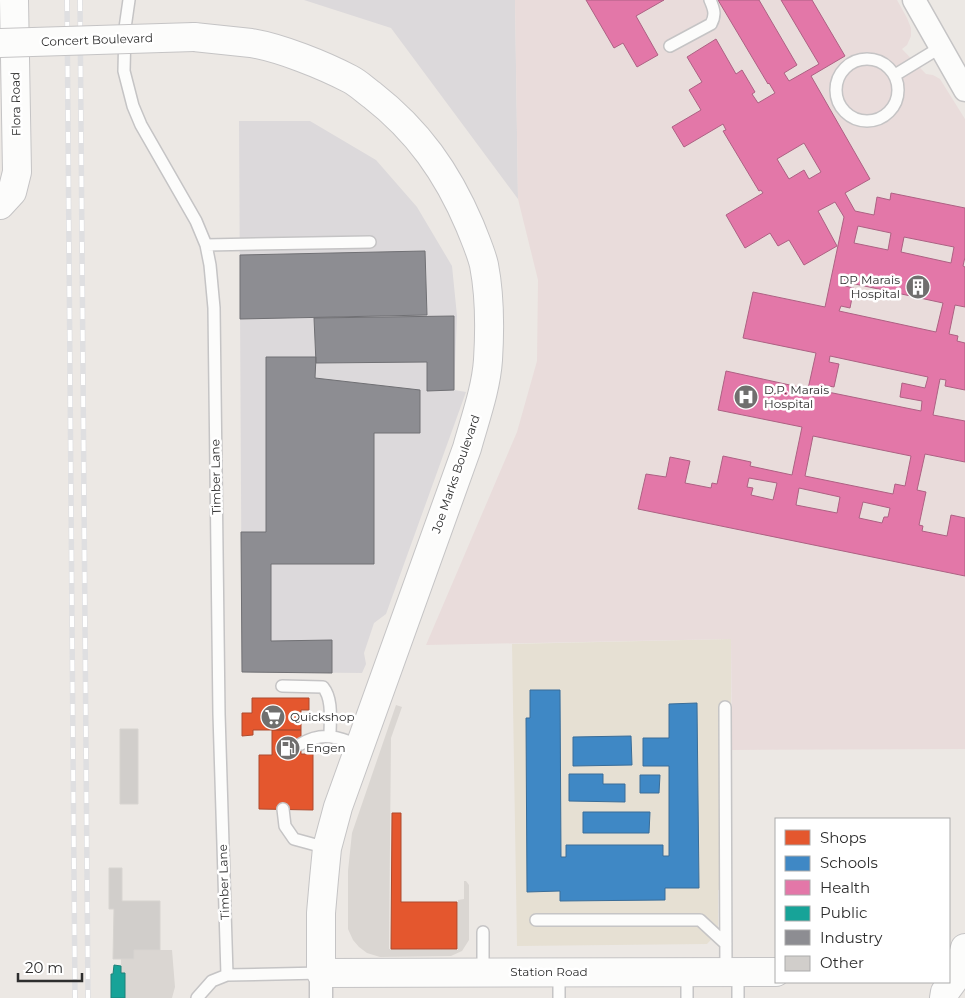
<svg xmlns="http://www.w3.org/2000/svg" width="965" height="998" font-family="Montserrat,sans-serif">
<rect width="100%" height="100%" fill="#ece8e4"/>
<path fill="#dcd9db" d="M304 0H515L518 199 391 28Z
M239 121H310L376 160 417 207 452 266 457 316 454 390 466 392 386 614 374 623 364 653 366 664 362 673 242 672Z"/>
<path fill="#e6e0d3" d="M731 639V890H718V932L707 944 517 946 512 644Z"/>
<path fill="#e9dcdb" d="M515 0H897L907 18 911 28V36L907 45 902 49 926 74 933 75 940 79 965 119V749L732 750 731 639 426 645 517 432 537 361 538 280 518 199Z"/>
<path fill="#dad6d2" d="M396 705 402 707 391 738 389 949 458 950V900L464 899V881H466L469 885V940L462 951 451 956 380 957 367 953 359 947 353 940 348 929V871L352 833Z
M134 950H172L175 987 172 998H125V973H121V959Z"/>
<path fill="#e4572e" stroke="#ad4b2e" d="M252 698H309V710H301V730H253V735L242 736V713H252Z
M272 730H301V754H313V810L259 809V755H272Z
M392 813H401V902H457V949H391Z"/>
<path fill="#3f88c5" stroke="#3a6d98" d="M530 690H560L561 857H566V845H663V856H669V766H643V738H669V704L697 703 699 888H665V900L560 901V891L527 892 526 718H530Z
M631 736 632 765 573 766V737Z
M569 774H603V784H625V802L569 801Z
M640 775H660L659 793H640Z
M583 812H650L649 833H583Z"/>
<path fill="#e377a8" stroke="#ad6183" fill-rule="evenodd" d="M586 0H664L636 16 658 55 637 67 623 43 614 48Z
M718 0H759L797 65 784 73 789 81 819 64 781 0H812L845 56 811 76 870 179 845 193 855 211 874 215 877 197 890 200 891 193 965 208V257L963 266 965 267V307L955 305 949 334 958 336 957 341 965 343V390L945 386 946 380 940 379 933 415 965 421V462L925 454 917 490 926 492 919 525 923 526 922 531 947 536 951 515 965 518V576L638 509 646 474 666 477 670 457 690 461 685 483 711 488 712 483 717 484 723 456 751 462 750 466 792 475 802 427 718 410 726 371 808 389 816 353 743 338 753 292 825 307 844 217 835 202 818 211 837 246 804 265 789 240 778 246 770 233 745 248 726 215 763 193 761 190 759 191 723 131 726 130 723 124 684 147 672 127 701 110 689 90 702 82 687 57 716 39 736 74 742 70 755 92 752 94 758 103 775 93 769 83 768 84ZM804 143 821 172 809 179 804 170 789 179 777 159ZM858 226 891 233 888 250 854 243ZM904 237 954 247 951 263 901 252ZM846 282 943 303 936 332 839 311 841 306 850 308 854 288 845 286ZM830 356 928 377 925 388 902 383 900 397 922 401 921 411 823 391 824 385 834 387 839 364 829 362ZM813 436 911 456 905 486 895 484 893 494 805 476ZM749 478 777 483 773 500 751 495 753 488 747 487ZM799 488 840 497 837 513 796 505ZM863 502 890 508 888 517H884L882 523 859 518Z"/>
<path fill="#17a398" stroke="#1e8078" d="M114 965 121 966V973H125V998H111V974H113Z"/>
<path fill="#8d8d92" stroke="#707074" d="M425 251 427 315 240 319V255Z
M454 316V390L427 391V362L316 363 314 318Z
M266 357H316L315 378 420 390V433H374V564H271V641L332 640V673L242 672 241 532H266Z"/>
<path fill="#d1cecb" stroke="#d7d4d0" d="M120 729H138V804H120Z
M109 868H122V901H160V950H134V959H113L114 909H109Z"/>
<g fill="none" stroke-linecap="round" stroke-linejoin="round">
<defs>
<path id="service" d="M129 0 125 28 124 71 133 106 141 125 196 221 206 245 210 265 214 308 219 714 227 975
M670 46 711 24C716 15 714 9 710 0
M836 90a31 31 0 1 1 62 0a31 31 0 1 1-62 0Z
M895 75 941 47
M206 245 370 242
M282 686 323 687C333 699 330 720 330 735
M725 707 726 972
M301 744C322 731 339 737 360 746
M283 809 285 826 294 839 327 848
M536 920H700L726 944
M483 972V932
M559 972V998
M687 972V998
M738 972V998
M197 998 212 981 227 975 321 973"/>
<path id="minor" d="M914 0 965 90
M321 973V998"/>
<path id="tertiary" d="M0 205 12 192 17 172 14 0"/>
<path id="secondary" d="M194 37C213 39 232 41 251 43 281 48 323 65 350 79 358 83 365 90 372 95 418 131 447 172 470 226 475 239 481 252 484 265 490 296 490 328 488 360 486 389 475 419 467 448L338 807 327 848 324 879 321 913V973L776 972
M944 998 945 992 958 974 965 948"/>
</defs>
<use href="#service" stroke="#c5c4c5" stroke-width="14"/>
<use href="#minor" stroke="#c5c4c5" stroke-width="25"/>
<use href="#tertiary" stroke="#c5c4c5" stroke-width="30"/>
<use href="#secondary" stroke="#c5c4c5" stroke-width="30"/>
<use href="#service" stroke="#fcfcfb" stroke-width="11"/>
<use href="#minor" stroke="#fcfcfb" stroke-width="22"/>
<use href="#tertiary" stroke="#fcfcfb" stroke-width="28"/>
<use href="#secondary" stroke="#fcfcfb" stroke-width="28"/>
<defs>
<path id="rail" d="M67 0 75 998
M80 0 88 998"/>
</defs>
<use href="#rail" stroke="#dfdfe1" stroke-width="5.5"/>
<use href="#rail" stroke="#fff" stroke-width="4" stroke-dasharray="11" stroke-linecap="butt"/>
<defs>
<path id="secondary-bridge" d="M0 43 194 37"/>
</defs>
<use href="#secondary-bridge" stroke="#c5c4c5" stroke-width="30" stroke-linecap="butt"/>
<use href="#secondary-bridge" stroke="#fcfcfb" stroke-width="28"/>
</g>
<defs>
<symbol id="building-disc" viewBox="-11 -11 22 22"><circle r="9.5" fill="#706f6e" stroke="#fff"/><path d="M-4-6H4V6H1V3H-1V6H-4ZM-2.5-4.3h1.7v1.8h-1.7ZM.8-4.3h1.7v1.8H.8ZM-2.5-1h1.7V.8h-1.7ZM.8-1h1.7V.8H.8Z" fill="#fff"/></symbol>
<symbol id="hospital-disc" viewBox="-11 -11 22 22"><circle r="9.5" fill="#706f6e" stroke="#fff"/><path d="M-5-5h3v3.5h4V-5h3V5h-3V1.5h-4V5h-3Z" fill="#fff"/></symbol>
<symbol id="supermarket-disc" viewBox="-11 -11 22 22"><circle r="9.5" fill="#706f6e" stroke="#fff"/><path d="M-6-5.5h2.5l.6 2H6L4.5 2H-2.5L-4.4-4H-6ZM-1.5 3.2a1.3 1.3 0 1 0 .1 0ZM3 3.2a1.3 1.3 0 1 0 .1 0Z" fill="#fff"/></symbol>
<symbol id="fuel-disc" viewBox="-11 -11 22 22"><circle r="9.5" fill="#706f6e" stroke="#fff"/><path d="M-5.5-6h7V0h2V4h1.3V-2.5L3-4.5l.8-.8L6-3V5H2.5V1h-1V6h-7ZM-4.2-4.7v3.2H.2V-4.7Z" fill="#fff"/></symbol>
</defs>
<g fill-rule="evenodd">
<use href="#building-disc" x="904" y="273" width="28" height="28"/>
<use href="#hospital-disc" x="732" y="383" width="28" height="28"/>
<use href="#supermarket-disc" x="259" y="703" width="28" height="28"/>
<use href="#fuel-disc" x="274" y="734" width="28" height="28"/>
</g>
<g text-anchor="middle" stroke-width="5" stroke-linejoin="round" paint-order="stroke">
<g font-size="12" fill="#2e2e2e" stroke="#fff">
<text transform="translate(97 40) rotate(-2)" y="4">Concert Boulevard</text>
<text transform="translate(16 104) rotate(-91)" y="4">Flora Road</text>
<text transform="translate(456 474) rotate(-71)" y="4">Joe Marks Boulevard</text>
<text transform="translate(216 477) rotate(-91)" y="4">Timber Lane</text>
<text transform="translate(224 882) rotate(-92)" y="4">Timber Lane</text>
<text x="549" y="976">Station Road</text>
</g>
<g font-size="12" fill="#2e2e2e" stroke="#fff" text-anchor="start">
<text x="900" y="284" text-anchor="end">DP Marais<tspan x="900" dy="14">Hospital</tspan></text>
<text x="764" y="394">D.P. Marais<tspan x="764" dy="14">Hospital</tspan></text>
<text x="290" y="721">Quickshop</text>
<text x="306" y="752">Engen</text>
</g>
</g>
<rect x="775" y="818" width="175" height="165" fill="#ffffff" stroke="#ababab"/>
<rect x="785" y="830" width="25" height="15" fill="#e4572e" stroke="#ababab"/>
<text x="820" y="843" font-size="15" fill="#2e2e2e">Shops</text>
<rect x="785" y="856" width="25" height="15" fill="#3f88c5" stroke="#ababab"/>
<text x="820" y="868" font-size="15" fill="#2e2e2e">Schools</text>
<rect x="785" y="880" width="25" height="15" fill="#e377a8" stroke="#ababab"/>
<text x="820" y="893" font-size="15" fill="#2e2e2e">Health</text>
<rect x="785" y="906" width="25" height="15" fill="#17a398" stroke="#ababab"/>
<text x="820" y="918" font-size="15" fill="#2e2e2e">Public</text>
<rect x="785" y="930" width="25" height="15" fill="#8d8d92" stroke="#ababab"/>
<text x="820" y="943" font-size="15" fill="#2e2e2e">Industry</text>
<rect x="785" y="956" width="25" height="15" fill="#d1cecb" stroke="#ababab"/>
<text x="820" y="968" font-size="15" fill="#2e2e2e">Other</text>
<path d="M18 973v8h64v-8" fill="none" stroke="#2e2e2e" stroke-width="2.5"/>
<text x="25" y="973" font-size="15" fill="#2e2e2e" stroke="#ffffff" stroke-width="4" paint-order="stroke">20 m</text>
</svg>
